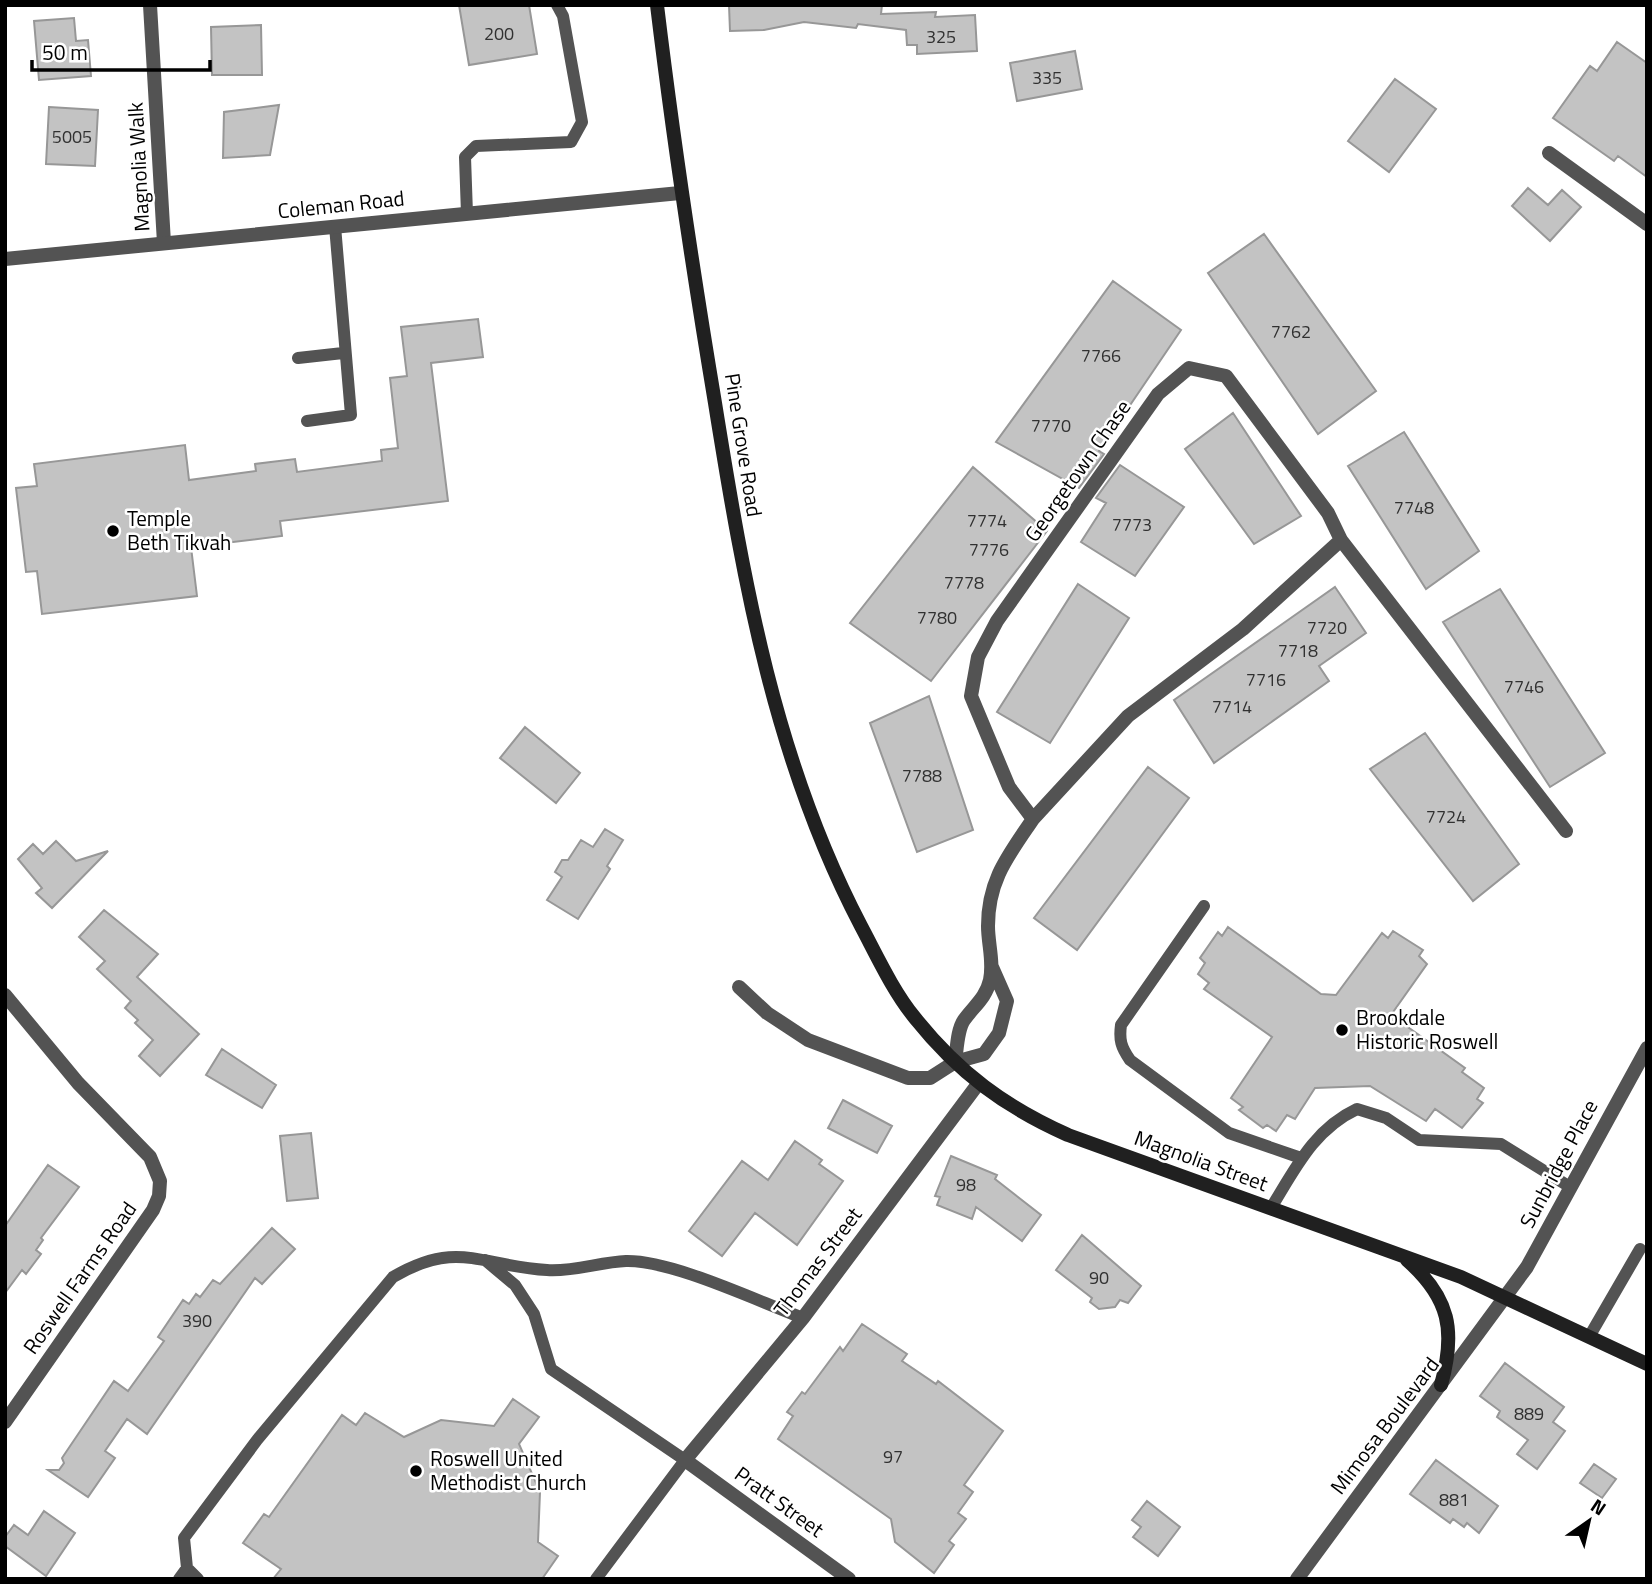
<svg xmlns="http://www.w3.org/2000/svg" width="1652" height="1584" font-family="'Titillium Web',sans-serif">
<rect width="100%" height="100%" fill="#fff"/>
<path fill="#c3c3c3" stroke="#979797" stroke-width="2" d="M459 5H529L537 54 469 65Z
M729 5H882L881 14 936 12 935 17 975 15 977 51 917 54V45H907L906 30 858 24 856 28 804 22 764 30 730 31Z
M74 18 76 41 88 40 91 76 39 80 34 21Z
M261 25 262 75H212L211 27Z
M1617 42 1647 63V177L1618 156 1614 161 1553 118 1590 66 1597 71Z
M1075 51 1082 89 1017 101 1010 63Z
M1395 79 1436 109 1389 172 1348 141Z
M279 105 270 155 223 158 224 112Z
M49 107 98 110 95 166 46 164Z
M1528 188 1548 205 1562 190 1581 207 1550 241 1512 206Z
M1264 234 1376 391 1318 434 1208 273Z
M1113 281 1181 330 1099 451 1104 454 1079 488 996 442Z
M478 319 483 357 431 363 448 501 280 521 282 536 191 547 197 596 42 614 37 571 26 572 16 488 37 486 34 464 185 445 189 480 256 471 255 464 295 459 297 472 382 461 381 450 398 448 390 378 407 376 401 327Z
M1233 413 1301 516 1254 544 1185 449Z
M1404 432 1479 551 1426 589 1348 466Z
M1120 465 1184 507 1135 576 1081 542 1106 503 1096 498Z
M973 467 1047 531 931 681 850 623Z
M1078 584 1129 618 1050 743 997 712Z
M1335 587 1366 633 1319 666 1329 681 1214 763 1174 700Z
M1500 589 1605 753 1550 787 1443 622Z
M929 696 973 830 917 852 870 723Z
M525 727 580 773 556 803 500 758Z
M1425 733 1519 864 1473 901 1370 769Z
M1148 767 1189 798 1077 950 1034 918Z
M605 829 623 840 607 866 610 869 578 919 547 900 562 877 555 872 562 860H568L581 840 593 847Z
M56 841 76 861 108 851 52 908 36 893 42 888 18 859 33 844 43 854Z
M104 910 158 954 137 977 199 1034 160 1076 139 1056 153 1040 135 1023 138 1020 125 1008 131 1001 97 969 105 961 79 937Z
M1228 927 1321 994 1336 995 1382 933 1388 938 1393 931 1423 950 1419 956 1427 964 1391 1015 1465 1068 1462 1072 1484 1088 1477 1099 1483 1103 1462 1128 1435 1109 1426 1121 1370 1086 1315 1088 1295 1119 1287 1115 1276 1131 1267 1125 1263 1128 1239 1110 1243 1107 1231 1098 1272 1037 1204 989 1209 983 1198 974 1205 963 1200 958 1218 932 1222 936Z
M222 1049 276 1085 262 1108 206 1075Z
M843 1100 892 1126 877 1153 828 1128Z
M311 1133 318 1198 287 1201 280 1136Z
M795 1141 822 1160 819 1164 843 1181 797 1245 755 1213 722 1256 689 1231 742 1161 768 1180Z
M951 1156 997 1175 995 1179 1041 1215 1022 1241 976 1207 972 1219 937 1205 940 1197 935 1196Z
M48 1165 79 1187 41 1238 43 1240 36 1250 41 1254 26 1274 22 1270 5 1293V1226Z
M272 1228 295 1249 262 1284 255 1278 147 1434 127 1419 105 1451 115 1458 88 1497 48 1470H59L64 1463 62 1458 114 1381 128 1391 164 1341 158 1337 183 1300 189 1304 196 1294 200 1297 213 1280 220 1284Z
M1082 1235 1141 1286 1128 1303 1120 1300 1115 1307 1099 1309 1090 1302 1092 1298 1056 1270Z
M862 1324 907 1354 902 1361 936 1384 938 1381 1003 1431 964 1485 973 1492 958 1513 966 1519 949 1541 954 1545 934 1573 895 1542 891 1519 778 1439 793 1416 787 1412 802 1392 805 1394 840 1347 843 1351Z
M1505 1363 1564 1407 1553 1422 1565 1431 1537 1469 1517 1454 1528 1440 1497 1417 1500 1411 1480 1396Z
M513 1399 539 1417 519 1444 540 1492 538 1542 558 1556 542 1579H273L281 1569 243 1543 264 1514 269 1517 342 1415 356 1425 365 1413 404 1437 441 1420 494 1426Z
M1436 1460 1498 1506 1479 1533 1467 1523 1464 1527 1453 1519 1450 1523 1410 1494Z
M1594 1464 1616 1479 1602 1498 1580 1483Z
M1147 1501 1180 1527 1158 1556 1133 1537 1141 1527 1132 1520Z
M44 1511 75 1533 46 1576 5 1546V1537L14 1525 28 1535Z"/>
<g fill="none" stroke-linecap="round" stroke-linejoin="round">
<path stroke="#535353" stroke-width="12" d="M467 214 465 157 476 146 571 142 582 122 563 16 557 5
M298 358 343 353
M307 421 351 415 335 226
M1204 906 1121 1025C1119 1040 1121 1047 1130 1060L1229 1133 1301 1158
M1271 1208C1295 1169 1314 1129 1357 1109L1386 1118 1419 1140 1501 1144 1570 1187
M485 1260 515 1285 534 1314 551 1369 685 1460 596 1579
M1589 1337 1640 1249
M187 1568 198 1579
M179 1579 187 1568 184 1538 257 1440 393 1277C458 1239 480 1266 547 1270 573 1272 600 1262 626 1261 672 1260 757 1301 803 1318"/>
<path stroke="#535353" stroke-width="14" d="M150 5 164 243
M1549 153 1647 224
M1033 819 1128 716 1243 629 1341 540
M739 987 767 1013 808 1040 908 1078H930L955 1062 984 1054 999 1033 1007 1001 992 967
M5 995 78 1083 150 1157 160 1181 159 1196 153 1210 5 1422
M955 1062C957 1050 957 1030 964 1020 974 1006 986 998 990 980 994 962 988 944 988 926 988 880 1008 856 1033 819L1009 787 971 696 978 657 997 621 1158 394 1189 368 1226 376 1328 513 1341 540 1566 831
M849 1579 685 1460 803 1318 978 1084
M1297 1579 1527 1267 1647 1048"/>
<path stroke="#535353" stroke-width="14" d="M5 259 680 193"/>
<path stroke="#202020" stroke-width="14" d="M657 5C673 138 693 271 715 403 744 584 775 762 861 926 878 958 893 991 915 1018 959 1073 1005 1107 1068 1135L1461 1277 1647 1364
M1407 1260C1450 1298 1456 1331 1441 1385"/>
</g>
<g fill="#000" stroke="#fff" stroke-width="2.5">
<circle cx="113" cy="531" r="7"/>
<circle cx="1342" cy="1030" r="7"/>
<circle cx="416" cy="1471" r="7"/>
</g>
<g text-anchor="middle" stroke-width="5" stroke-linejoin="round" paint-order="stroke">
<g font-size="18" fill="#313131">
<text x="499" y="40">200</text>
<text x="941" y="43">325</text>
<text x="1047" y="84">335</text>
<text x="72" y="143">5005</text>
<text x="1291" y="338">7762</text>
<text x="1101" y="362">7766</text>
<text x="1051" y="432">7770</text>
<text x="1414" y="514">7748</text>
<text x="987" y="527">7774</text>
<text x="1132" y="531">7773</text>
<text x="989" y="556">7776</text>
<text x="964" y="589">7778</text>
<text x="937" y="624">7780</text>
<text x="1327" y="634">7720</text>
<text x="1298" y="657">7718</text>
<text x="1266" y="686">7716</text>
<text x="1524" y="693">7746</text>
<text x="1232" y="713">7714</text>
<text x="922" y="782">7788</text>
<text x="1446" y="823">7724</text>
<text x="966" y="1191">98</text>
<text x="1099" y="1284">90</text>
<text x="197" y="1327">390</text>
<text x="1529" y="1420">889</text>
<text x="893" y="1463">97</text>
<text x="1454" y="1506">881</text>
</g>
<g font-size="21" fill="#000" stroke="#fff">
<text transform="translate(139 167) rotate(-93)" y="7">Magnolia Walk</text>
<text transform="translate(341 205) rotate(-6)" y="7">Coleman Road</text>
<text transform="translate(743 445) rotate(81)" y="7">Pine Grove Road</text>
<text transform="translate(1078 471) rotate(-55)" y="7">Georgetown Chase</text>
<text transform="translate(1201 1161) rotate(20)" y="7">Magnolia Street</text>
<text transform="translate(1559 1164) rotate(-62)" y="7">Sunbridge Place</text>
<text transform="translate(818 1262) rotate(-53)" y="7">Thomas Street</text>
<text transform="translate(80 1278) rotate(-55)" y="7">Roswell Farms Road</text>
<text transform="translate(1385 1426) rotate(-53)" y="7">Mimosa Boulevard</text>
<text transform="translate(779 1502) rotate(36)" y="7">Pratt Street</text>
</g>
<g font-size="21" fill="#000" stroke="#fff" text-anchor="start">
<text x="127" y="526">Temple<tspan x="127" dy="24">Beth Tikvah</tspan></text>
<text x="1356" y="1025">Brookdale<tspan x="1356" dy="24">Historic Roswell</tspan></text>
<text x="430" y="1466">Roswell United<tspan x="430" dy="24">Methodist Church</tspan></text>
</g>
</g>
<rect width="1652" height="1584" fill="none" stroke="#000000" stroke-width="14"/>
<g transform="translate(1589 1521) rotate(34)" stroke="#ffffff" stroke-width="5" paint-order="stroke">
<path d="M0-5L12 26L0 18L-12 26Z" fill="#000000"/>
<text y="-10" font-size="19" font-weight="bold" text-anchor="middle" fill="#000000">N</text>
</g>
<path d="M32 60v10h178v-10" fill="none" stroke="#000000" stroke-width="3.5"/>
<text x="42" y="60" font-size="21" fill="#000000" stroke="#ffffff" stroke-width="5" paint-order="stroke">50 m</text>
</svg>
